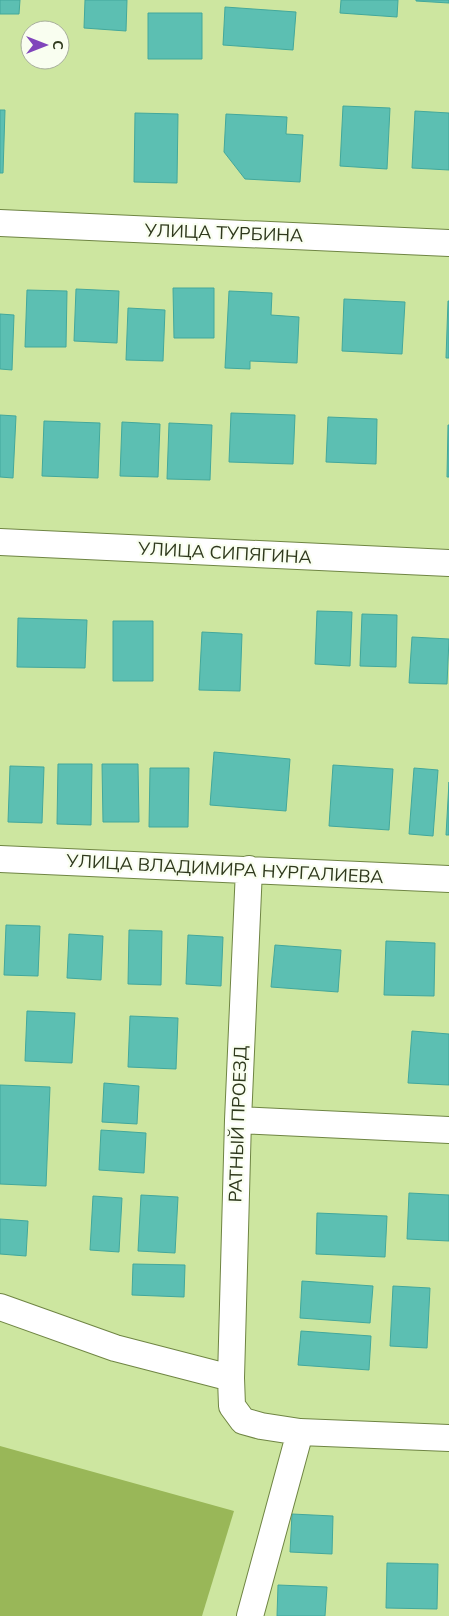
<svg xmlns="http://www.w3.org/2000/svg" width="449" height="1616" font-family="Mulish,sans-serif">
<rect width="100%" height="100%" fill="#cde6a0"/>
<path fill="#99b758" d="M0 1446 234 1511 202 1616H0Z"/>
<path fill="#5cbfb2" stroke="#43a89b" d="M0 0H20L19 14H0Z
M85 0H127L126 31 84 28Z
M341 0H398L397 17 340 13Z
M416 0H449V3L416 1Z
M225 7 296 12 293 50 223 45Z
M148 13H202V59H148Z
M343 106 390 108 387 169 340 166Z
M0 110H5L3 173H0Z
M415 111 449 113V170L412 168Z
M135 113 178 114 177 183 134 182Z
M226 114 287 117 286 134 303 135 300 182 245 179 224 152Z
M173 288H214V338H174Z
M76 289 119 291 117 343 74 341Z
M27 290 67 291 66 347H25Z
M229 291 272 293 271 315 299 317 297 363 250 361V369L225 368Z
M344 299 405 302 402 354 342 351Z
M448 301H449V358H446Z
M128 308 165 310 163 361 126 360Z
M0 314 14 315 12 370 0 369Z
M231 413 295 415 293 464 229 462Z
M0 415 16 416 13 478 0 477Z
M328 417 377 419 376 464 326 462Z
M44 421 100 423 98 478 42 476Z
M122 422 160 424 158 477 120 476Z
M169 423 212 425 210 480 167 479Z
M448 425H449V477H447Z
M317 611 352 612 350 666 315 664Z
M362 614 397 615 396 667 360 666Z
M18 618 87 620 85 668 17 667Z
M113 621H153V681H113Z
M202 632 242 634 240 691 199 690Z
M412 637 449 639 447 684 409 683Z
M214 752 290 759 286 811 210 805Z
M58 764H92L91 825 57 824Z
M102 764H138L139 822H103Z
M333 765 393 769 389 830 329 826Z
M10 766 44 767 42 823 8 822Z
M150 768H189L188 827H149Z
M414 768 438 770 433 836 409 834Z
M449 782V835H446Z
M6 925 40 926 38 976 4 975Z
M129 930 162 931 161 985 128 984Z
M69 934 103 936 101 980 67 978Z
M188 935 223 937 221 986 186 984Z
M386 941 435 943 434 996 384 995Z
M275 945 341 950 338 992 271 987Z
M27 1011 75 1013 72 1063 25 1061Z
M130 1016 178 1018 176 1069 128 1067Z
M412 1031 449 1034V1085L408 1083Z
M104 1083 139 1086 137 1124 102 1122Z
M0 1085 50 1087 46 1186 0 1184Z
M101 1130 146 1133 144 1173 99 1170Z
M409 1193 449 1195V1241L407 1239Z
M141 1195 178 1197 175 1253 138 1251Z
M93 1196 122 1198 119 1252 90 1250Z
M317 1213 387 1216 385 1257 316 1254Z
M0 1219 28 1221 26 1256 0 1254Z
M133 1264 185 1265 184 1297 132 1295Z
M302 1281 373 1286 370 1323 300 1318Z
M393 1286 430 1288 427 1348 390 1346Z
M301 1331 371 1336 369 1370 298 1365Z
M292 1514 333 1516 332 1554 290 1552Z
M387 1563 438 1564 437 1609 386 1608Z
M278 1585 327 1587 325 1616H277Z"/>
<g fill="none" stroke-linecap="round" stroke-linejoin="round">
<defs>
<path id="minor" d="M0 223 449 243
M0 542 449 563
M0 859 449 879
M249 869 238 1120 231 1378 232 1406 243 1421 261 1426 300 1432 449 1438
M238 1120 449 1130
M0 1307 115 1348 231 1378
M250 1616 300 1432"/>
</defs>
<use href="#minor" stroke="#6f8543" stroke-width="28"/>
<use href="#minor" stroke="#fff" stroke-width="26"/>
</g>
<g text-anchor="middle" stroke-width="4.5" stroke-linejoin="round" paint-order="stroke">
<g font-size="18" fill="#2f391d" stroke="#f9fef0">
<text transform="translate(224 233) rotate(2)" y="6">УЛИЦА ТУРБИНА</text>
<text transform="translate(225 553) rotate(3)" y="6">УЛИЦА СИПЯГИНА</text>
<text transform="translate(225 869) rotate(3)" y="6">УЛИЦА ВЛАДИМИРА НУРГАЛИЕВА</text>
<text transform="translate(238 1124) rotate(-88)" y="6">РАТНЫЙ ПРОЕЗД</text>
</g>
</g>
<g transform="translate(45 45) rotate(90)"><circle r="24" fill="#f9fef0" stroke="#a8af9c"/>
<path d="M0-4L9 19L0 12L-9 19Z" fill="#8045bb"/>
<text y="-8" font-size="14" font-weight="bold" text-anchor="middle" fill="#2f391d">С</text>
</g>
</svg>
